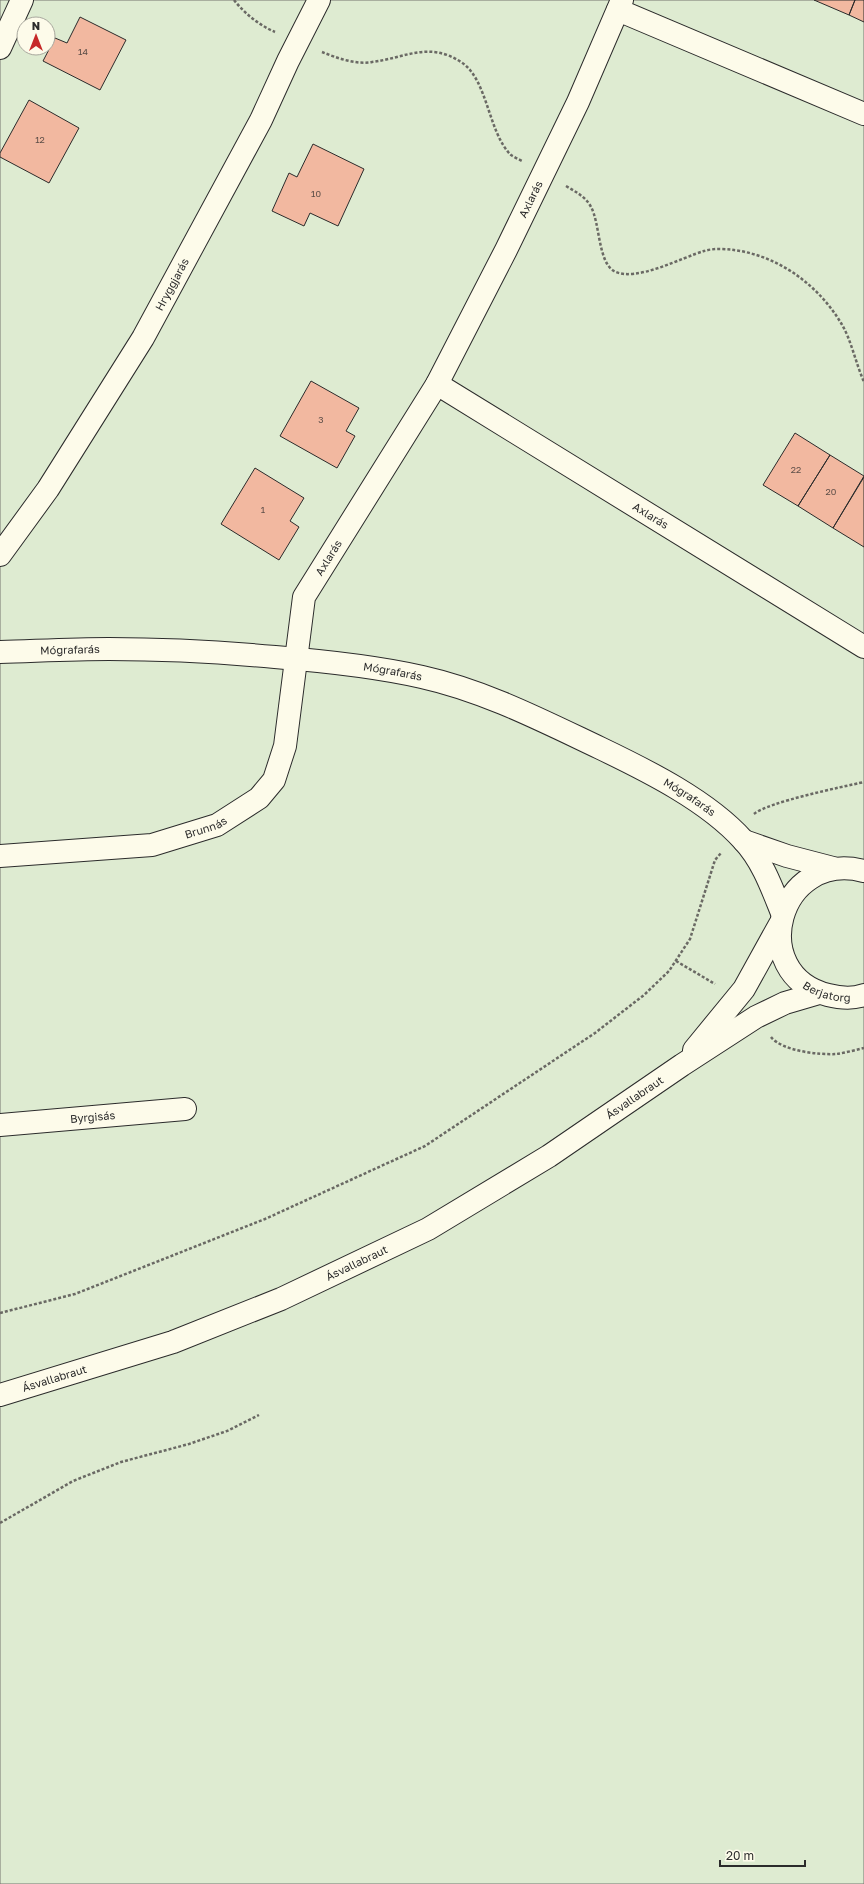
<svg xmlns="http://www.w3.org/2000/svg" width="864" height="1884" font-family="'Golos Text',sans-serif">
<rect width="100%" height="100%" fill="#fdfbea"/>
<path fill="#deebd1" stroke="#74746e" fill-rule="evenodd" d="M0 0H864V1884H0ZM24 24H48V48H24Z"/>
<path fill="#f2b8a0" stroke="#2b2b2b" d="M814 0H855L849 15Z
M855 0H864V22L849 15Z
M80 17 126 40 100 90 43 61 55 38 67 43Z
M29 100 79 128 49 183 0 157V153Z
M313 144 364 169 338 226 310 213 304 226 272 211 289 173 297 177Z
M311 381 359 408 346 431 355 436 337 468 280 436Z
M795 433 830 455 798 506 763 485Z
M830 455 864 476 833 528 798 506Z
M255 468 304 498 290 521 299 527 279 560 221 524Z
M864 477V547L833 528Z"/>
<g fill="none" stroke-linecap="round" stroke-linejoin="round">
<defs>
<g id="minor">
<path d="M618 10 864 114"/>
<path d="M0 48 22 0"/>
<path id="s1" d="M437 384 864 647"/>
<path id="s2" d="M0 555 48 489 143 338 261 120 288 61 319 0"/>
<path id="s3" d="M0 652C36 651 73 649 109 649 165 649 220 652 275 657 324 661 374 666 422 677 485 691 543 721 600 748 648 771 708 801 743 840 762 860 772 888 782 913"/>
<path d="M744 841 787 856 833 868"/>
<path id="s4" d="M0 856 152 845 217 825 259 798 274 780 285 746 304 597 437 384 506 250 578 102 622 0"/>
<path id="s5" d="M0 1125 185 1109"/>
</g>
<g id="secondary">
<path id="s6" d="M864 871C778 849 745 974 828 995 840 998 853 999 864 995"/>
<path d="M694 1050 744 989 780 924"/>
<path id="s7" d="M0 1395 173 1342 281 1299 428 1229 549 1156 682 1065 756 1017 785 1003 819 993"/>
</g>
</defs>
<use href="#minor" stroke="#2b2b2b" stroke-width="24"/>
<use href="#secondary" stroke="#2b2b2b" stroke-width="24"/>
<path stroke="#6a6964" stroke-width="2.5" stroke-dasharray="3 2" stroke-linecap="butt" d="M234 0C245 14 259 25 275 32
M322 52C337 58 356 65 372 62 405 58 429 41 461 62 488 79 488 133 511 155 514 157 518 159 522 161
M566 186C576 192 586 197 591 207 600 223 598 262 614 271 635 283 683 257 704 251 714 248 725 249 734 250 779 256 818 285 841 323 851 339 856 364 864 382
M754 814C768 802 842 787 864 782
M676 961 715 984
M771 1037C782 1051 819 1055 836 1054 845 1053 855 1050 864 1048
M0 1313 75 1294 265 1219 425 1146 595 1033 644 995 669 971 690 939 715 860 721 853
M0 1523 73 1481 121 1462 189 1444 227 1431 259 1415"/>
<use href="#minor" stroke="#fdfbea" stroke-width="22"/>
<use href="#secondary" stroke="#fdfbea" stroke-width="22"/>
</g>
<g text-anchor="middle" stroke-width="3" stroke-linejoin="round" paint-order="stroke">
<g font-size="9" fill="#5d4e48">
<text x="83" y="55">14</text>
<text x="40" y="143">12</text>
<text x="316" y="197">10</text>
<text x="321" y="423">3</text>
<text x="796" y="473">22</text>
<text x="831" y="495">20</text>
<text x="263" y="513">1</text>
</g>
<g font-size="11" fill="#2b2b2b" stroke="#fdfbea">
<text dy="4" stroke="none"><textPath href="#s4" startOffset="938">Axlarás</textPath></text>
<text dy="4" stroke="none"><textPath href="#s2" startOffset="321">Hryggjarás</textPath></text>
<text dy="4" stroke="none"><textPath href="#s1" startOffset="251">Axlarás</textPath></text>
<text dy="4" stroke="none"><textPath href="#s4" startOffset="526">Axlarás</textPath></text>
<text dy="4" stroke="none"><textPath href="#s3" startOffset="70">Mógrafarás</textPath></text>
<text dy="4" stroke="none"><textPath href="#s3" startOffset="394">Mógrafarás</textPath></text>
<text dy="4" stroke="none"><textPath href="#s3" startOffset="718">Mógrafarás</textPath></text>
<text dy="4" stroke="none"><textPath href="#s4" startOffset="209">Brunnás</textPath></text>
<text dy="4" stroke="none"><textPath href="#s6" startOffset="204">Berjatorg</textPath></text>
<text dy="4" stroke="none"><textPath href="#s7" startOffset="705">Ásvallabraut</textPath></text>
<text dy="4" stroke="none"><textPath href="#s5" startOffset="93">Byrgisás</textPath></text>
<text dy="4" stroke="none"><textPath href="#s7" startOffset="381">Ásvallabraut</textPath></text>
<text dy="4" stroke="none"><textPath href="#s7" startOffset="57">Ásvallabraut</textPath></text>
</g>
</g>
<g transform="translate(36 36)"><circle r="19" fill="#fdfbea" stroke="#a9a89e"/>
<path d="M0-3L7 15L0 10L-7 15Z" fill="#c62828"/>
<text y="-6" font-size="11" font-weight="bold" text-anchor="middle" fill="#2b2b2b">N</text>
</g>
<path d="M720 1860v6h85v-6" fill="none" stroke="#2b2b2b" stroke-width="2"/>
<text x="726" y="1860" font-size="12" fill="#2b2b2b" stroke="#fdfbea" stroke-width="3" paint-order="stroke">20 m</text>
</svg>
